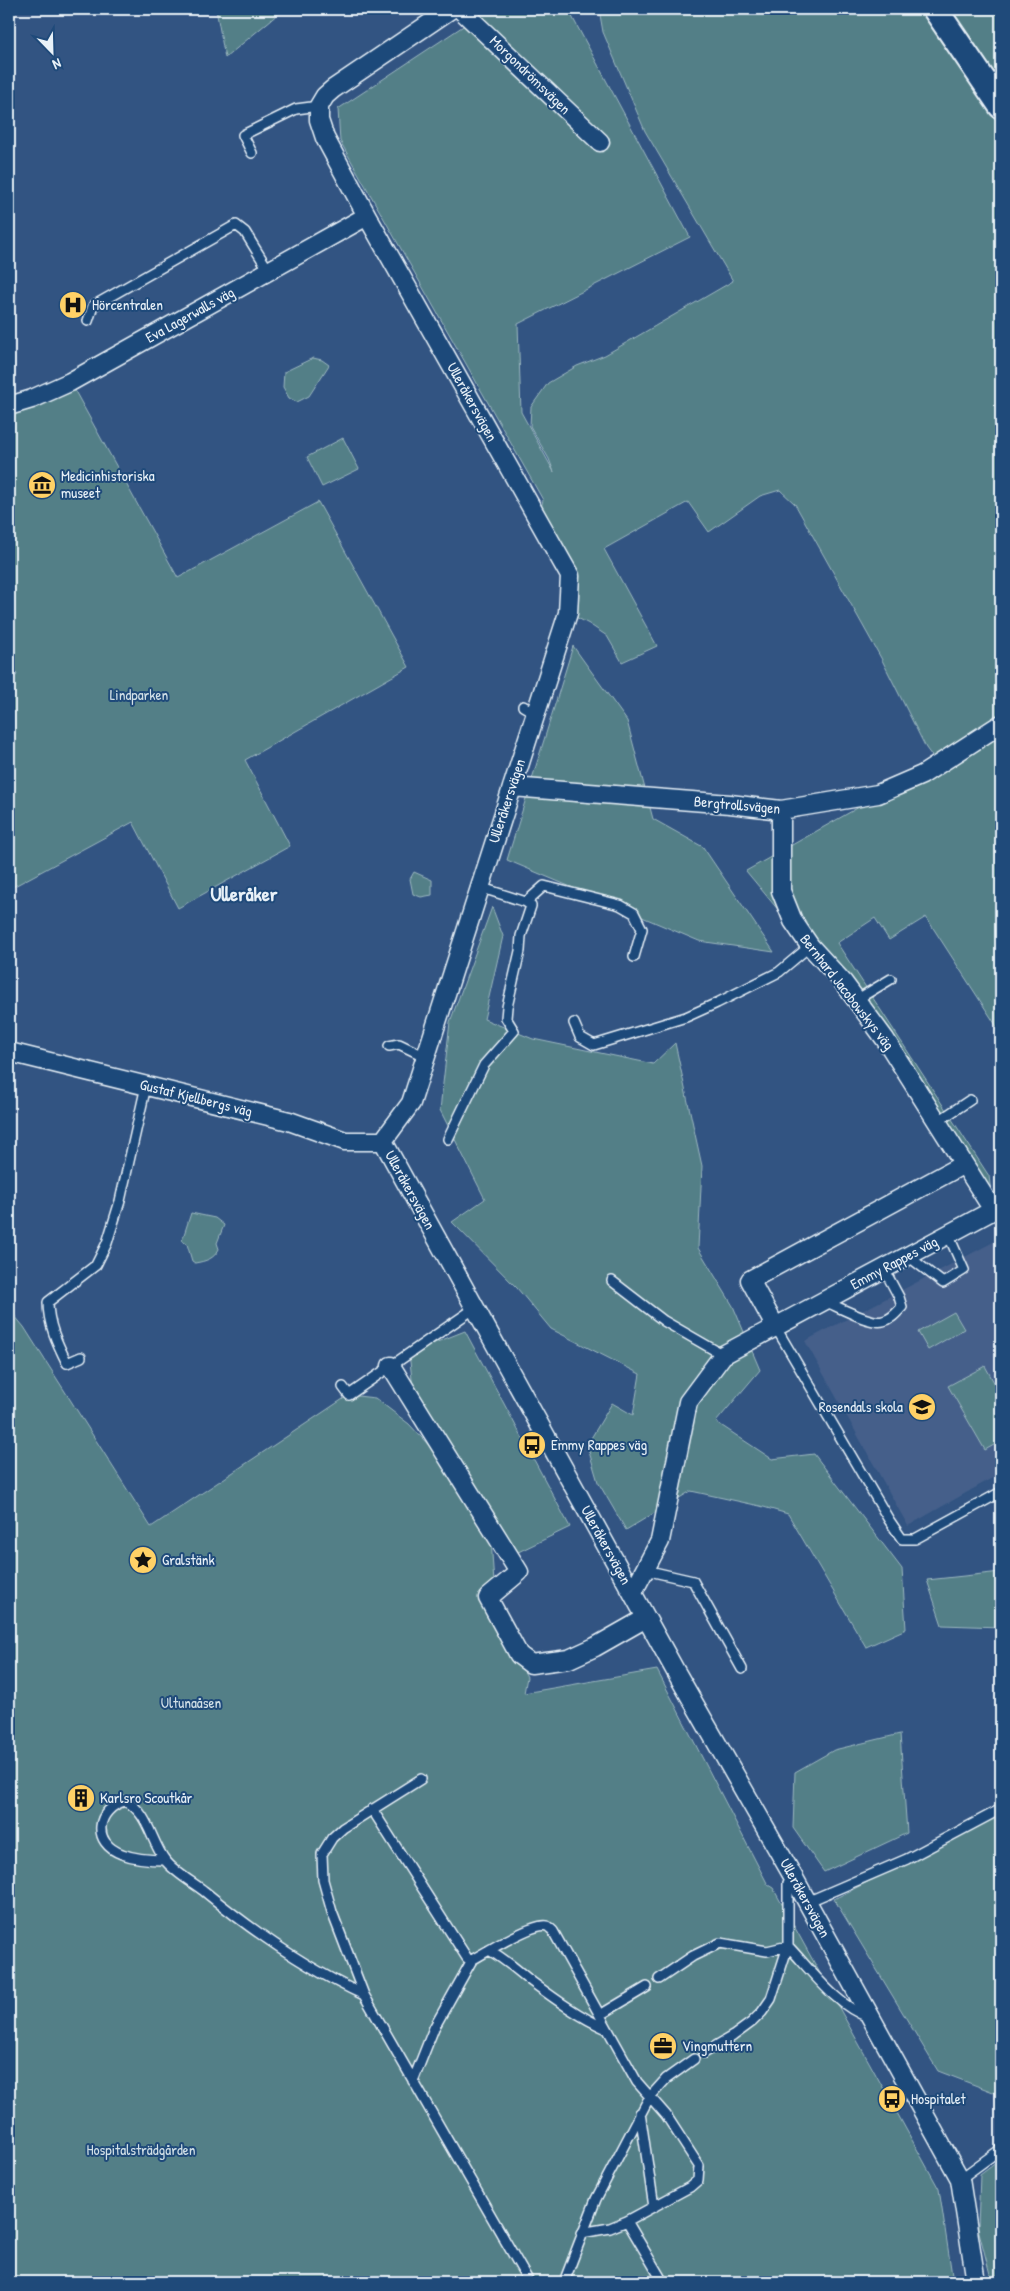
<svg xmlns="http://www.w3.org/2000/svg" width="1010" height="2291" font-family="'Patrick Hand',sans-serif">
<rect width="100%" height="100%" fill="#325482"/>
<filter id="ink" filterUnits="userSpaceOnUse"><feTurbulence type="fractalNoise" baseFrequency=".02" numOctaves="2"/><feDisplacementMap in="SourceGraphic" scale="10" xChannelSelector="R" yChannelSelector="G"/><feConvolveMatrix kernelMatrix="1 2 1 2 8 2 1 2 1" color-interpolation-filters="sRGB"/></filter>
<g filter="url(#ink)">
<path fill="#445f8a" d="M1001 1238V1473L908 1526 805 1341Z"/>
<path fill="#527f87" stroke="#9db8c0" d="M216 9H284L225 58Z
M489 9H568L690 237 518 324 521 412 554 472 549 459 530 426 531 407 548 383 577 366 605 355 733 281 645 131 603 32 599 9H1001V1033L926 917 889 940 875 918 837 943 989 1176 993 1210 885 1039 746 871 937 763 926 748 881 658 795 504 780 490 760 496 709 532 688 502 604 549 657 646 622 662 607 636 589 624 568 613 570 576 538 519 543 500 340 141 338 109Z
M313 358 322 360 329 365 309 396 297 402 289 398 283 387 284 372Z
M70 382 178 578 318 502 409 667 245 760 290 846 178 908 133 822 9 889V680L17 675 9 660V406Z
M343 438 359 469 322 487 307 457Z
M573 646 627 721 653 819 703 847 774 952 699 941 507 860Z
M414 872 432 880V895L421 897 413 894 410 879Z
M492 907 503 936 484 1019 533 1039 653 1064 675 1043 702 1166 698 1248 733 1306 760 1370 716 1422 772 1459 814 1454 902 1569 906 1629 866 1647 788 1514 760 1506 691 1491 626 1530 598 1482 587 1445 612 1403 633 1415 640 1374 551 1329 517 1288 452 1222 485 1199 440 1110 450 1022Z
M191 1213 215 1218 224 1225 217 1243 219 1249C214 1259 206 1261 195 1263L192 1261 187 1244 182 1241Z
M9 1309 24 1327 151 1527 349 1395 375 1398 409 1424 448 1466 491 1539 496 1613 527 1677 524 1693 657 1670 768 1885 773 1888 939 2189 953 2282H9Z
M954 1312 964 1329 928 1350 918 1332Z
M465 1331 570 1527 514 1554 413 1388 409 1353Z
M985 1366 1001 1395V1441L985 1450 948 1386Z
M1001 1572V1627L942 1625 927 1580Z
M900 1734 907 1833 824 1872 793 1828 795 1772 834 1750Z
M1001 1814V2095L938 2071 834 1899Z
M1001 2159V2282H992L978 2228 980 2175Z"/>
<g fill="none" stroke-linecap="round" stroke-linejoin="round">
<defs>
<path id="service" d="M252 153 243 135 296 109 319 106
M88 321 93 306 236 225 245 232 269 271
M523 706 535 713
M479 887 526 902 544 886 620 905 634 913 642 929 634 957
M856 1000 891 979
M574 1023 580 1037 594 1045 686 1017 717 1003 779 972 810 946
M389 1046 399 1044 426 1057
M937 1122 970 1100
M448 1139 484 1065 514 1031 506 1018 507 1007 520 951 521 936 531 906 526 902
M908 1256 943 1283 964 1270 948 1234
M612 1281 664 1321 723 1355
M824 1301C837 1306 871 1325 883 1321 892 1319 896 1313 902 1307L899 1297 884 1269
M775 1326 889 1520 902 1539H915L1001 1492
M81 1357 67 1363C57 1343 48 1324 48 1302L96 1265 107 1243 120 1201 146 1086
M343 1387 349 1395 475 1308
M645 1570 693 1581 742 1669
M421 1779 343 1828 332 1838 322 1854 323 1880 332 1912 364 1995 529 2282
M372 1809 467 1958 472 1960C484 1953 535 1922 547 1926 549 1927 551 1929 553 1931L637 2082 666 2115 699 2166 698 2180 690 2187 627 2221
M165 1860C151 1860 135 1859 122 1854 91 1843 96 1809 125 1801 148 1811 151 1842 165 1860 174 1872 192 1882 204 1891 254 1932 305 1968 364 1995
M807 1902 907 1859 1001 1809
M489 1950C505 1959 518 1971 532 1982 555 1999 581 2018 607 2029
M659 1979 693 1956 720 1943 767 1951 788 1946C810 1969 838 2008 869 2017
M600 2015 647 1987
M704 2053 733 2036 752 2022 762 2012 771 1999 788 1946V1883L794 1878
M413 2081 434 2028 472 1960
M640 2113 654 2207
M960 2179 1001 2149
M581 2233 610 2228 627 2221 663 2282
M564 2282 596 2199 649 2098 666 2079 694 2059"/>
<path id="minor" d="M451 9 333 89 325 96 319 106V120L325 138 367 216 570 576 568 613 411 1103 383 1141 676 1672 794 1878 960 2179 976 2282
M460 9 600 142
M9 406 32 399 70 382 367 216
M512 787 730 804 781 810 878 794 922 775 1001 724
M781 810V891L793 921 810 946 843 982 885 1039 993 1210
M9 1052 289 1121 345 1141H383
M775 1326 750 1280 964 1164
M391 1366 519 1572 488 1598 519 1655 531 1664 569 1659 595 1647 646 1618
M633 1592 660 1541 688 1402 723 1355 1001 1206"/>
<path id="secondary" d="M935 9 1001 106"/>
</defs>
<use href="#service" stroke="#e8f1f8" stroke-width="12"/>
<use href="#minor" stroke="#e8f1f8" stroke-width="21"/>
<use href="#secondary" stroke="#e8f1f8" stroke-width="28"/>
<use href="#service" stroke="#1f4a7a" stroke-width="9"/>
<use href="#minor" stroke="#1f4a7a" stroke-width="18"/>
<use href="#secondary" stroke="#1f4a7a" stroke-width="24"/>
</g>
</g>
<defs>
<symbol id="hospital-disc" viewBox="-11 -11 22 22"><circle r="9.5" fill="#ffd166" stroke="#1f4a7a"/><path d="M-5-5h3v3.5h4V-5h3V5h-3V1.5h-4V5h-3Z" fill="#111"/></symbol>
<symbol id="museum-disc" viewBox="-11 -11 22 22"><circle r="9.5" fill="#ffd166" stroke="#1f4a7a"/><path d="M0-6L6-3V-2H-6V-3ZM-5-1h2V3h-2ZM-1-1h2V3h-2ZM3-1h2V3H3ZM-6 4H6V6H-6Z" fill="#111"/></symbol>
<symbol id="school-disc" viewBox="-11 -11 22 22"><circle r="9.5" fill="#ffd166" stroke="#1f4a7a"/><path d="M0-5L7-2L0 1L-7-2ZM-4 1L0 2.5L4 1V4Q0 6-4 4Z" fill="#111"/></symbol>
<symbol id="bus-disc" viewBox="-11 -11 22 22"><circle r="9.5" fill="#ffd166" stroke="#1f4a7a"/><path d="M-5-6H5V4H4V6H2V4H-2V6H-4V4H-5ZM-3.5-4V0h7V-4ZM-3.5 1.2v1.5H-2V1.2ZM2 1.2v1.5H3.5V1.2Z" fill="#111"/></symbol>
<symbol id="sight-disc" viewBox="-11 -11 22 22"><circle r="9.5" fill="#ffd166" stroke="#1f4a7a"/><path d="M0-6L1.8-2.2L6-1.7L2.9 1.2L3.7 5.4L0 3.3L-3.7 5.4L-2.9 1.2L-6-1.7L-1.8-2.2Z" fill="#111"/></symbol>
<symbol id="building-disc" viewBox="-11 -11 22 22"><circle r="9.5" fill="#ffd166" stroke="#1f4a7a"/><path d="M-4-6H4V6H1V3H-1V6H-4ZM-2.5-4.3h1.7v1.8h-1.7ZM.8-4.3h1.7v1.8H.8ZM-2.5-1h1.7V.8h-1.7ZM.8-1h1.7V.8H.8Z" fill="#111"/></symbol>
<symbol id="office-disc" viewBox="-11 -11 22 22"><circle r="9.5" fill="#ffd166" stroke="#1f4a7a"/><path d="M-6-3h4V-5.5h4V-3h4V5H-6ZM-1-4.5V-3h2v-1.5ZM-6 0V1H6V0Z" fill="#111"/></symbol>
</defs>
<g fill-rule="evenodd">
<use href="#hospital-disc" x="57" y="289" width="32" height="32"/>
<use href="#museum-disc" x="26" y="469" width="32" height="32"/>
<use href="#school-disc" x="906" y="1391" width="32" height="32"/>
<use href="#bus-disc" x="516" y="1429" width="32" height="32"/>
<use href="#sight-disc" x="127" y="1544" width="32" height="32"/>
<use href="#building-disc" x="65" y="1782" width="32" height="32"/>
<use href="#office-disc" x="647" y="2030" width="32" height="32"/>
<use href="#bus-disc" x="876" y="2083" width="32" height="32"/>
</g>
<g text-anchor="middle" stroke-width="4" stroke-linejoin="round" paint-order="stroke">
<g font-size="15" fill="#e8f1f8" stroke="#1f4a7a">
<text transform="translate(530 75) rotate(44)" y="5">Morgondrömsvägen</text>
<text transform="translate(190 315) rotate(-29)" y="5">Eva Lagerwalls väg</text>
<text transform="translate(472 402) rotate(61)" y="5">Ulleråkersvägen</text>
<text transform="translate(507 801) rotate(-72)" y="5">Ulleråkersvägen</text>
<text transform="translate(737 805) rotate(5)" y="5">Bergtrollsvägen</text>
<text transform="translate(847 992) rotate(52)" y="5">Bernhard Jacobowskys väg</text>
<text transform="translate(196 1098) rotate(14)" y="5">Gustaf Kjellbergs väg</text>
<text transform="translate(410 1190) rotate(61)" y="5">Ulleråkersvägen</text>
<text transform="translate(894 1263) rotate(-28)" y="5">Emmy Rappes väg</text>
<text transform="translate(606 1545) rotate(61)" y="5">Ulleråkersvägen</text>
<text transform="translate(805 1898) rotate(61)" y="5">Ulleråkersvägen</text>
</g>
<g font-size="15" fill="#e8f1f8" stroke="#1f4a7a" text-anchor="start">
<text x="92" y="310">Hörcentralen</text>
<text x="61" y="481">Medicinhistoriska<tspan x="61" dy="17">museet</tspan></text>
<text x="903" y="1412" text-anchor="end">Rosendals skola</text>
<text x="551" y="1450">Emmy Rappes väg</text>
<text x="162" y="1565">Gralstänk</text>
<text x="100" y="1803">Karlsro Scoutkår</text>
<text x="682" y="2051">Vingmuttern</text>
<text x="911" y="2104">Hospitalet</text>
</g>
<g font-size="15" fill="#d2e0e7" stroke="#1f4a7a">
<text x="139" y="700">Lindparken</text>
<text x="191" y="1708">Ultunaåsen</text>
<text x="141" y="2155">Hospitalsträdgården</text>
</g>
<g font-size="20" font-weight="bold" fill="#e8f1f8" stroke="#1f4a7a">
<text x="244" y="901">Ulleråker</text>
</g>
</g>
<rect width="1010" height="2291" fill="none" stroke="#1f4a7a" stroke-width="30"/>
<rect x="15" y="15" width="980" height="2261" fill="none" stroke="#e8f1f8" stroke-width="2" filter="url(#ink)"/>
<g transform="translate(52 52) rotate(157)" stroke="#1f4a7a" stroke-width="4" paint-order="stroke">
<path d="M0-4L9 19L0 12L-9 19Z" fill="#e8f1f8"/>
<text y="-8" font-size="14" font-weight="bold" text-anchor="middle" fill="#e8f1f8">N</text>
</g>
</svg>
